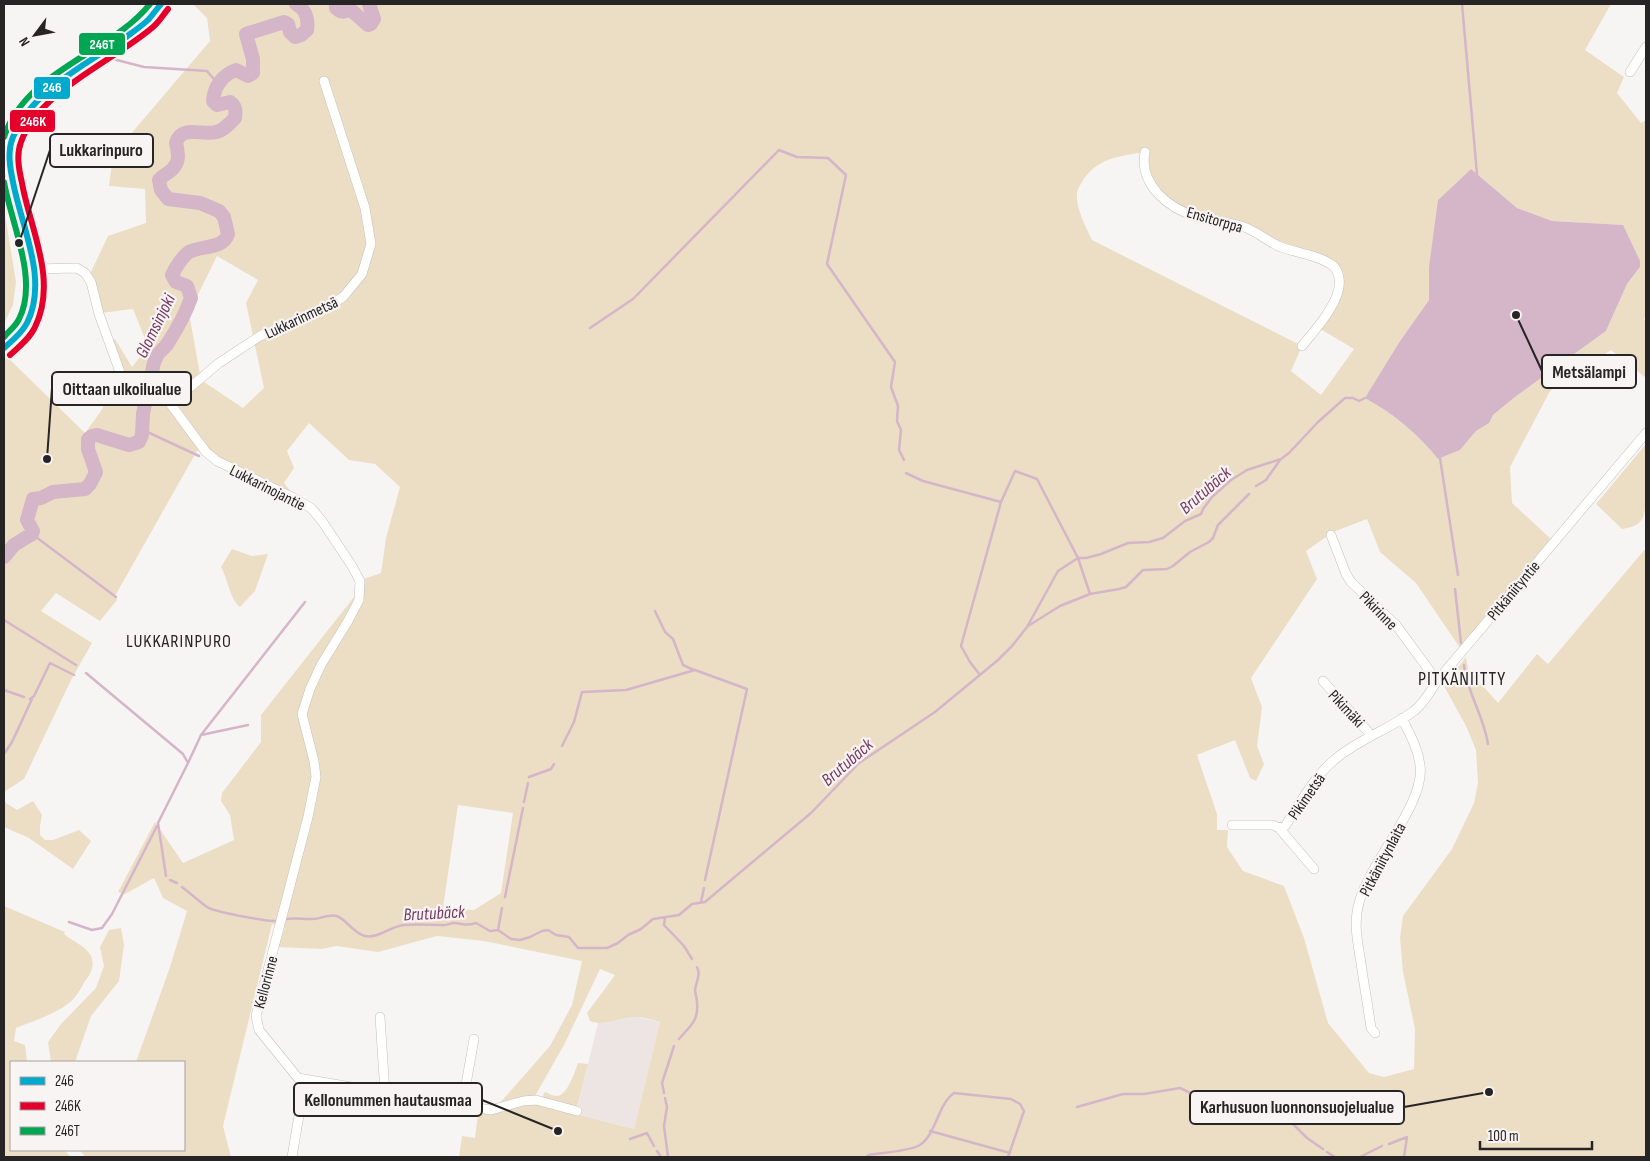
<svg xmlns="http://www.w3.org/2000/svg" width="1650" height="1161" font-family="'Sofia Sans Condensed',sans-serif">
<rect width="100%" height="100%" fill="#f7f5f4"/>
<path fill="#ede5e3" d="M634 1016 660 1022 634 1129 576 1114 598 1023H607Z"/>
<path fill="#ecdec4" fill-rule="evenodd" d="M193 4H1611L1585 50 1624 77 1617 93 1641 123 1646 120V315L1644 319 1646 321V378L1611 350 1550 391 1510 467 1512 503 1552 540 1460 648 1416 583 1380 552 1367 519 1333 532 1306 551 1317 579 1251 678 1262 707 1257 746 1264 764 1256 781 1250 778 1235 740 1197 755 1217 814V830H1228L1227 847 1243 871 1284 886 1304 938 1328 1023 1369 1073 1384 1077 1414 1069 1415 1029 1403 972 1400 938 1403 916 1452 849 1474 803 1478 783 1476 750 1466 726 1444 686 1466 657 1471 686 1482 685 1498 703 1537 654 1548 664 1646 548V1157H459L462 1136 475 1138 478 1114C499 1114 516 1105 537 1104L634 1129 660 1022C652 1020 641 1016 633 1017 619 1018 605 1027 590 1021L587 1013 615 975 600 969 565 1043 534 1098 499 1104 550 1046 572 1005 582 961 484 941 437 936 378 952 336 946 322 949 278 947 285 928 272 924 223 1126 231 1157H85L80 1150H184V1062H136L170 967 187 911 163 898 154 878 125 894 118 892 155 822 183 863 234 840 230 815 221 801 222 793 261 742V715L354 597 361 580 381 573 386 538 400 487 375 464 349 460 309 423 287 451 294 468 284 483 293 494 206 452 197 451 115 596 117 600 100 621 56 593 41 611 92 643 71 680 24 779 4 792V354L85 433 101 411 119 378 110 341 115 339 132 367 144 352 145 339 133 309 101 313 90 274 108 236 146 223 145 189 109 186 113 155 210 41 207 18ZM1145 152 1155 192 1196 216 1254 232 1337 270V296L1317 327 1354 349 1321 395 1291 371 1302 346 1092 240C1086 227 1077 211 1077 197 1076 191 1079 187 1082 182 1096 158 1120 156 1145 152ZM1471 169 1517 208 1552 221 1622 225 1640 267 1627 284 1606 331 1515 397 1493 415 1488 423 1476 431 1460 450 1438 459C1418 434 1394 415 1366 398L1400 341 1429 300 1438 200ZM217 256 258 280 246 303 264 388 243 408 201 380 189 313ZM458 805 513 813 501 893 474 910 443 908Z
M4 209 16 282 13 305 4 324Z
M1646 444C1647 459 1649 507 1642 519 1638 526 1629 528 1622 529L1596 504Z
M232 549 252 556 268 554 255 591 240 607C230 600 228 579 221 567Z
M4 798 6 803 17 810 33 801 42 815 40 826V835L45 840H53L79 830 91 841 73 869 29 838 4 827Z
M4 906 65 932 64 934C73 942 85 945 91 956 95 965 91 974 85 981 81 988 76 998 69 1003 54 1015 33 1021 16 1028L14 1041 25 1045 27 1062H11V1150H64L71 1157H4Z
M121 928 124 945 119 981 91 1016 75 1062H51L48 1042 61 1024 96 988 104 966 100 947 109 930Z
M578 1063 588 1064 577 1108 541 1099 545 1092C548 1093 553 1096 556 1096 567 1097 575 1071 578 1063Z"/>
<path fill="#d5b5c8" d="M1471 169 1517 208 1552 221 1623 225 1640 261V267L1627 284 1606 331 1515 397 1493 415 1489 423 1476 431 1460 450 1438 459C1418 434 1394 414 1365 398L1400 341 1429 300V267L1438 200Z"/>
<g fill="none" stroke-linecap="round" stroke-linejoin="round">
<path stroke="#d5b5c8" stroke-width="2.5" d="M1462 4 1477 174
M105 57 144 67 207 71 218 84
M590 328 633 299 779 150 797 157 828 158 846 175 827 264 895 362 891 387 898 406 897 421 901 430 899 450 904 460
M143 430 199 456
M1440 458 1458 575
M906 473 923 481 1001 502 961 646 970 662 980 675
M1256 486 1266 480 1280 460
M1001 502 1015 471 1037 479 1078 558 1090 594
M32 534 116 597
M1455 589 1461 643
M655 611 665 632 673 639 683 665 694 670
M4 620 76 665
M1028 626 1060 606 1090 594 1119 589 1126 587 1143 570 1167 569 1173 566 1190 552 1209 542 1213 538 1218 525 1249 494
M1464 665C1467 693 1484 716 1488 744
M86 673 183 754 188 763 158 823 166 876
M4 690 24 697
M30 699 34 696 50 663 74 675
M201 735 305 602
M562 746 574 722 582 692 626 690 695 670 747 689 705 880
M4 754 12 742 32 699
M188 763 201 735 248 725
M529 777 551 769 554 764
M524 802 528 783
M170 880 177 883
M182 887C190 893 200 902 207 907 214 912 265 921 275 921
M505 897 523 808
M701 902 704 888
M665 918 664 925 684 946 692 959
M284 919C294 918 302 919 311 919 320 920 328 913 337 916 347 920 353 933 365 936 378 939 391 926 404 925 417 924 430 925 442 925 446 926 450 923 454 923 463 923 464 927 476 923L490 931 498 930 511 939 520 940 530 937 542 931 548 930 556 935 569 937 578 948H607L618 943 628 935 641 929 653 919 679 915 692 904 705 902 811 813 859 763 935 712 998 660 1012 646 1027 627 1058 571 1078 558H1086L1101 554 1128 543 1149 542 1163 538 1185 521 1201 514 1203 509 1212 497 1231 480 1247 470 1281 459 1289 453 1318 422 1345 398H1353L1359 401 1365 398
M69 922 92 930 102 928 112 914 157 826
M498 930 502 908
M679 1039C690 1026 699 1021 697 1002 697 998 695 993 695 990 696 982 701 975 697 967
M664 1093 662 1083 674 1046
M665 1098 667 1107 664 1126 668 1157
M1077 1107 1123 1094H1144L1180 1088 1197 1096 1222 1099 1233 1111 1248 1116 1275 1119 1293 1124 1307 1138 1323 1149
M930 1131 1010 1153
M630 1139 647 1133 654 1146
M1389 1144 1407 1137 1404 1157
M657 1151 661 1157
M1327 1152 1335 1157
M866 1157 869 1155C881 1153 908 1151 918 1146 936 1137 937 1105 954 1093L1011 1099 1020 1104 1024 1111 1008 1157
M1360 1157 1382 1146"/>
<path stroke="#d5b5c8" stroke-width="14" d="M336 4V8C341 13 344 12 351 10L368 25 371 24 374 19 369 4
M150 384C152 376 152 365 156 358 158 351 165 349 168 343 177 329 185 315 191 298L187 286 176 282 172 275C175 268 183 256 189 252 201 245 223 250 228 234L224 217 219 211 200 203 168 199 161 190 159 180C162 176 165 175 169 172 180 164 179 155 176 143 181 124 203 136 216 132 223 131 230 123 235 118 236 111 236 106 230 102L217 105 213 101C214 87 222 75 236 70L248 76 253 73V59L246 34 284 22 288 24 290 32 295 37 301 35 307 30C309 19 305 9 296 4
M4 557 14 545 32 534 33 531 27 520 33 499 41 498 53 492 85 489 90 484 96 472 88 449V439L92 436 97 435 129 445 139 442 142 435 143 414 147 393"/>
<defs>
<path id="street" d="M1630 72 1646 47
M1145 152C1139 185 1168 208 1197 217 1211 221 1227 222 1241 226 1255 230 1266 240 1278 246 1295 253 1317 254 1332 265 1336 268 1338 272 1339 278 1343 300 1315 330 1302 346
M34 269 77 268 85 273 91 282 99 314 121 375 169 402 206 452 217 461 292 497 311 508 322 521 352 566 360 581 359 600 348 621 321 665 310 689 302 714 314 761 316 777 308 817 256 1016 259 1030 298 1078 445 1103 458 1096 465 1090 474 1039
M169 402 182 394 219 363 260 336 330 306 344 296 362 274 371 244 365 208 324 81
M1331 535 1346 574 1351 582 1396 625 1437 681
M1323 681 1371 735
M1232 825H1273L1279 828
M1279 828 1285 826C1300 804 1313 778 1333 761 1357 740 1388 730 1414 711 1424 703 1430 692 1437 681L1646 433
M1279 828 1314 869
M380 1017 385 1093
M1375 1033 1371 1028C1368 1006 1364 985 1361 963 1358 944 1353 923 1359 903 1369 862 1426 804 1420 765 1418 748 1409 733 1402 718
M445 1103 491 1110 523 1101 536 1100 577 1111
M292 1157 305 1080"/>
<path id="secondary" d="M4 348C12 341 21 333 27 323 50 280 18 224 12 179 10 166 8 150 13 137 32 85 109 55 149 19 153 14 157 9 161 4"/>
</defs>
<use href="#street" stroke="#c1c0bf" stroke-width="10"/>
<use href="#secondary" stroke="#c1c0bf" stroke-width="14"/>
<use href="#street" stroke="#fefefd" stroke-width="9"/>
<use href="#secondary" stroke="#fefefd" stroke-width="12"/>
<defs>
<path id="bus-1" d="M4 348C12 341 22 333 27 323 49 279 21 226 13 182 10 168 7 151 13 137 32 91 83 66 122 40 131 33 141 27 149 19 153 14 157 9 161 4"/>
<path id="bus-2" d="M10 355C19 347 30 338 35 327 58 280 30 229 22 183 19 170 16 155 21 142 39 91 114 61 153 27 159 22 163 15 168 9"/>
<path id="bus-3" d="M4 137C26 70 110 54 150 4
M4 182C11 223 39 280 19 319 16 326 9 331 4 337"/>
</defs>
<use href="#bus-1" stroke="#f8f4f3" stroke-width="10"/>
<use href="#bus-2" stroke="#f8f4f3" stroke-width="10"/>
<use href="#bus-3" stroke="#f8f4f3" stroke-width="10"/>
<use href="#bus-1" stroke="#00a9ce" stroke-width="6"/>
<use href="#bus-2" stroke="#e4002b" stroke-width="6"/>
<use href="#bus-3" stroke="#00a651" stroke-width="6"/>
</g>
<g text-anchor="middle" stroke-width="4.5" stroke-linejoin="round" paint-order="stroke">
<g font-size="16" fill="#262424" stroke="#f8f4f3">
<text transform="translate(1215 219) rotate(16)" y="6">Ensitorppa</text>
<text transform="translate(301 317) rotate(-25)" y="6">Lukkarinmetsä</text>
<text transform="translate(268 487) rotate(27)" y="6">Lukkarinojantie</text>
<text transform="translate(1513 590) rotate(-50)" y="6">Pitkäniityntie</text>
<text transform="translate(1379 610) rotate(46)" y="6">Pikirinne</text>
<text transform="translate(1347 708) rotate(47)" y="6">Pikimäki</text>
<text transform="translate(1306 796) rotate(-55)" y="6">Pikimetsä</text>
<text transform="translate(1382 859) rotate(-62)" y="6">Pitkäniitynlaita</text>
<text transform="translate(265 982) rotate(-75)" y="6">Kellorinne</text>
</g>
<g font-size="18" font-style="italic" fill="#743960" stroke="#f8f4f3">
<text transform="translate(155 326) rotate(-64)" y="6">Glomsinjoki</text>
<text transform="translate(1205 490) rotate(-41)" y="6">Brutubäck</text>
<text transform="translate(847 762) rotate(-41)" y="6">Brutubäck</text>
<text transform="translate(434 913) rotate(-3)" y="6">Brutubäck</text>
</g>
<g font-size="18" letter-spacing="1" fill="#262424" stroke="#f8f4f3">
<text x="179" y="647">LUKKARINPURO</text>
</g>
<g font-size="19" letter-spacing="1" fill="#262424" stroke="#f8f4f3">
<text x="1462" y="685">PITKÄNIITTY</text>
</g>
</g>
<path fill="none" stroke="#262424" stroke-width="2" d="M19 243L50 150M1516 315L1542 371M47 459L52 388M558 1131L482 1100M1489 1092L1404 1107"/>
<g fill="#262424" stroke="#f8f4f3" stroke-width="2">
<circle cx="19" cy="243" r="5"/>
<circle cx="1516" cy="315" r="5"/>
<circle cx="47" cy="459" r="5"/>
<circle cx="558" cy="1131" r="5"/>
<circle cx="1489" cy="1092" r="5"/>
</g>
<g fill="#f8f4f3" stroke="#262424" stroke-width="2">
<rect x="50" y="134" width="103" height="33" rx="5"/>
<rect x="1542" y="355" width="94" height="33" rx="5"/>
<rect x="52" y="372" width="139" height="33" rx="5"/>
<rect x="294" y="1083" width="188" height="33" rx="5"/>
<rect x="1190" y="1091" width="214" height="33" rx="5"/>
</g>
<g font-size="18" text-anchor="middle" font-weight="bold" fill="#262424">
<text x="101" y="156">Lukkarinpuro</text>
<text x="1589" y="378">Metsälampi</text>
<text x="122" y="395">Oittaan ulkoilualue</text>
<text x="388" y="1106">Kellonummen hautausmaa</text>
<text x="1297" y="1113">Karhusuon luonnonsuojelualue</text>
</g>
<g stroke="#f8f4f3" stroke-width="2">
<rect x="78" y="32" width="48" height="24" rx="5" fill="#00a651"/>
<rect x="33" y="76" width="38" height="24" rx="5" fill="#00a9ce"/>
<rect x="9" y="109" width="47" height="24" rx="5" fill="#e4002b"/>
</g>
<g font-size="14" text-anchor="middle" font-weight="bold" fill="#fff">
<text x="102" y="49">246T</text>
<text x="52" y="92">246</text>
<text x="33" y="126">246K</text>
</g>
<rect width="1650" height="1161" fill="none" stroke="#262424" stroke-width="10"/>
<rect x="10" y="1061" width="175" height="90" fill="#f8f4f3" stroke="#a4a1a0"/>
<rect x="20" y="1077" width="25" height="8" fill="#00a9ce" stroke="#a4a1a0"/>
<text x="55" y="1086" font-size="15" fill="#262424">246</text>
<rect x="20" y="1102" width="25" height="8" fill="#e4002b" stroke="#a4a1a0"/>
<text x="55" y="1111" font-size="15" fill="#262424">246K</text>
<rect x="20" y="1127" width="25" height="8" fill="#00a651" stroke="#a4a1a0"/>
<text x="55" y="1136" font-size="15" fill="#262424">246T</text>
<g transform="translate(35 35) rotate(238)" stroke="#f8f4f3" stroke-width="4" paint-order="stroke">
<path d="M0-4L9 19L0 12L-9 19Z" fill="#262424"/>
<text y="-8" font-size="14" font-weight="bold" text-anchor="middle" fill="#262424">N</text>
</g>
<path d="M1480 1141v8h112v-8" fill="none" stroke="#262424" stroke-width="2.5"/>
<text x="1488" y="1141" font-size="15" fill="#262424" stroke="#f8f4f3" stroke-width="4" paint-order="stroke">100 m</text>
</svg>
